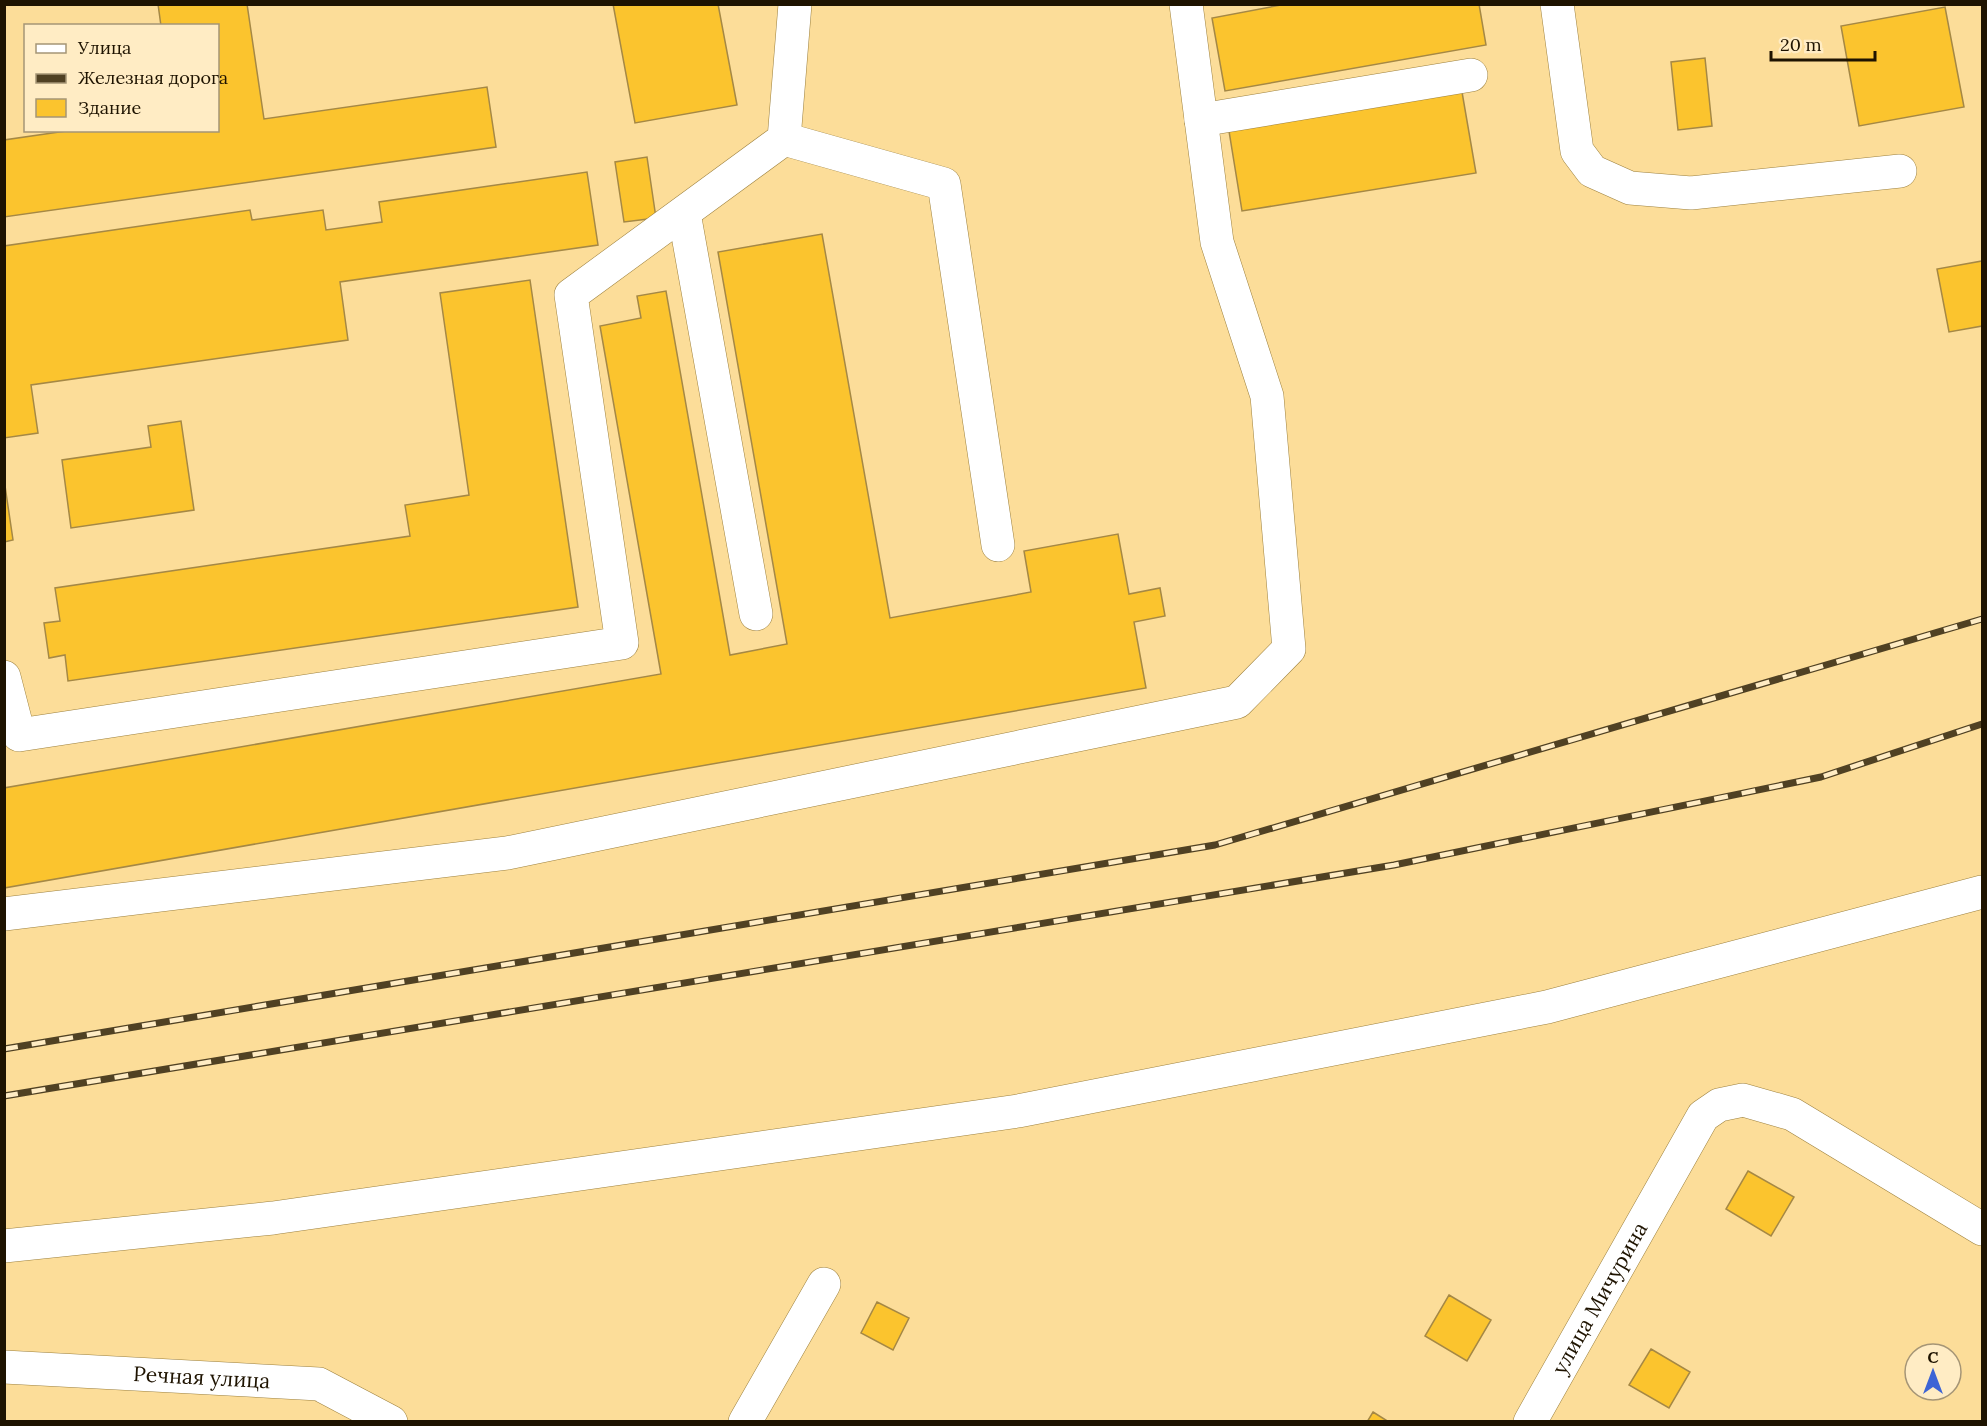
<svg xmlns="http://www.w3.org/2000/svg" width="1987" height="1426" font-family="Lora,serif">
<rect width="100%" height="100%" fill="#fcdd99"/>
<path fill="#fbc42e" stroke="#a58845" stroke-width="1.5" d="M158 4H247L264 119 487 87 496 147 4 217V140L73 130H218V26H161Z
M613 4H718L737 105 635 123Z
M1286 4H1479L1486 45 1225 91 1212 18Z
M1945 7 1964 107 1859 126 1841 26Z
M1705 58 1712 126 1678 130 1671 62Z
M1462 92 1476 173 1242 211 1229 131Z
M647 157 656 218 624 222 615 162Z
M587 172 598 245 340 282 348 340 31 385 38 433 4 438V246L250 210 252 220 323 210 326 230 382 222 379 202Z
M822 234 890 618 1031 592 1024 551 1118 534 1129 594 1160 588 1165 616 1134 622 1146 688 4 888V788L661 674 600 326 641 318 637 296 666 291 730 655 787 644 718 252Z
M1982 261V326L1949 332 1937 269Z
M530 280 578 607 68 681 65 655 49 658 44 623 60 621 55 588 410 536 405 505 469 495 440 293Z
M181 421 194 510 71 528 62 460 151 447 148 426Z
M4 479 13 540 4 542Z
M1748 1171 1794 1197 1771 1236 1726 1209Z
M1449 1295 1491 1320 1467 1361 1425 1336Z
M877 1302 909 1318 893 1350 861 1333Z
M1651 1349 1690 1372 1669 1408 1629 1385Z
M1373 1412 1389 1422H1367Z"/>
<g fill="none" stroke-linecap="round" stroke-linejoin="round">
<defs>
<g id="minor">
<path d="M1557 4 1577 151 1592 171 1630 188 1691 193 1900 171"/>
<path d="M1201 120 1471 75"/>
<path d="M784 139 944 184 998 545"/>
<path d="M684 213 756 614"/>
<path d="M4 677 19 735 622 643 571 295 784 139 795 4"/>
<path d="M4 914 507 853 1237 702 1289 649 1267 396 1217 242 1186 4"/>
<path d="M4 1246 273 1218 1018 1111 1547 1007 1982 892"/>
<path id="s1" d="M4 1367 319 1384 391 1422"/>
<path d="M745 1422 824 1284"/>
<path id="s2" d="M1530 1422 1703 1116 1719 1105 1743 1100 1792 1114 1982 1229"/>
</g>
</defs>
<use href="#minor" stroke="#9d813e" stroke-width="34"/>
<use href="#minor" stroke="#fff" stroke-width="33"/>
<defs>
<path id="rail" d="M4 1049 1215 845 1982 619
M4 1096 1394 865 1821 777 1982 724"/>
</defs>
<use href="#rail" stroke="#504123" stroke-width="7"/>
<use href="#rail" stroke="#ffecc4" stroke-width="4.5" stroke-dasharray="14" stroke-linecap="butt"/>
</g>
<g text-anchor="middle" stroke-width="4.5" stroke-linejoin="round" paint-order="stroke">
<g font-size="21" fill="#1e1300" stroke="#ffecc4">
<text dy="7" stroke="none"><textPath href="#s2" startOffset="142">улица Мичурина</textPath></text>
<text dy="7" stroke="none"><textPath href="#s1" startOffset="198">Речная улица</textPath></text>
</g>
</g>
<rect width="1987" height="1426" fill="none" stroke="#1e1300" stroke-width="12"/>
<rect x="24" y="24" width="195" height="108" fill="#ffecc4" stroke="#a59576" stroke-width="1.5"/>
<rect x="36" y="44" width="30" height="9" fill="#ffffff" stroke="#a59576" stroke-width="1.5"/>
<text x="78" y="54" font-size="18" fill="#1e1300">Улица</text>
<rect x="36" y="74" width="30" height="9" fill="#504123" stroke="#a59576" stroke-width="1.5"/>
<text x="78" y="84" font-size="18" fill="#1e1300">Железная дорога</text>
<rect x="36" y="99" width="30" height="18" fill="#fbc42e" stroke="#a59576" stroke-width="1.5"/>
<text x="78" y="114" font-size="18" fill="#1e1300">Здание</text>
<g transform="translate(1933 1372)"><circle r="28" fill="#ffecc4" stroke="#a59576" stroke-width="1.5"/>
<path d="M0-4.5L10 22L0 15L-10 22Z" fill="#3d64d5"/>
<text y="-9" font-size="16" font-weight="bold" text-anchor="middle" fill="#1e1300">С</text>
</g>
<path d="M1771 51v9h104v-9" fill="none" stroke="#1e1300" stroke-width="3"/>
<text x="1780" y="51" font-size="18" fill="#1e1300" stroke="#ffecc4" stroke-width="4.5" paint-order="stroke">20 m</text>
</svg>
